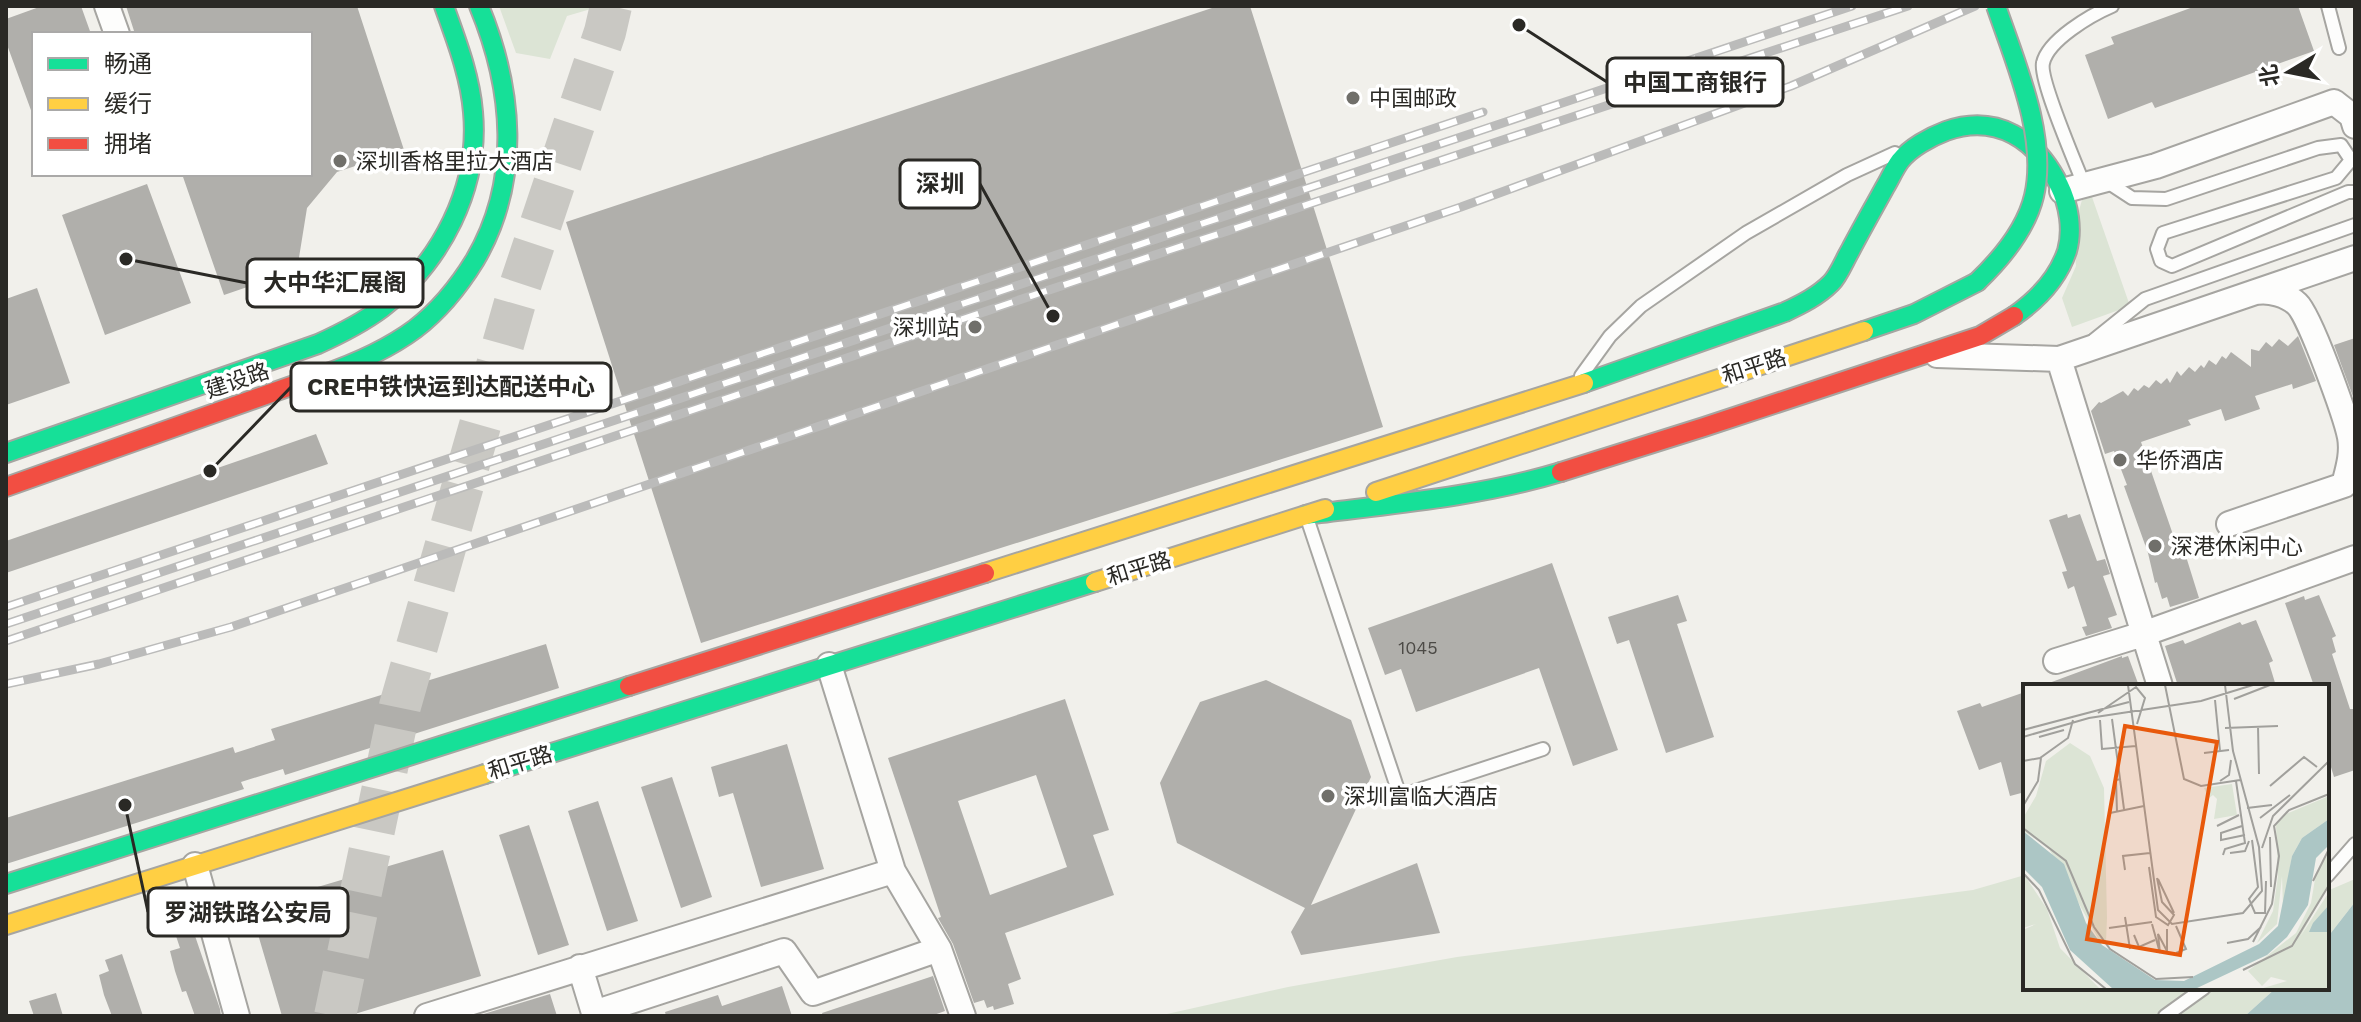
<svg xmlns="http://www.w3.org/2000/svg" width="2361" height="1022" font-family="'Work Sans','Noto Sans SC',sans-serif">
<rect width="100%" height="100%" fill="#f1f0eb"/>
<path fill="#dce4d5" d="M499 6H601L567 16 550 59 516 53Z
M2092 197 2130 306 2072 327 2062 298 2076 266 2073 231 2082 200Z
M2025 875V988H2276L2245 1016H1158L1288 987 1457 957 1973 890Z
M2355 879V902L2327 938V891Z"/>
<path fill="#acc6c5" d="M2355 902V1016H2245L2276 988H2327V938Z"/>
<path fill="#b0afab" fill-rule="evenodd" d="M42 6H81L91 34H34V112L32 113 6 42V19Z
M126 6H357L404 150 337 172 307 208 297 270 224 295 182 174H310V34H135Z
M1218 6H1250L1383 427 701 643 566 222Z
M2196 6H2298L2314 51 2155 108 2152 102 2108 119 2085 55 2114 44 2111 37Z
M147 184 191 303 105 335 62 215Z
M37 288 70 383 6 405V299Z
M2298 336 2316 381 2293 389 2292 384 2255 396 2260 409 2225 421 2221 409 2188 420 2191 425 2141 442 2179 552 2184 550 2199 598 2170 607 2167 597 2162 599 2157 582 2155 583 2148 553 2124 486 2127 485 2114 451 2105 454 2091 411 2099 402 2101 403 2123 391 2128 396 2134 388 2138 391 2144 385 2149 388 2156 380 2161 384 2167 378 2170 383 2177 371 2181 376 2189 367 2195 372 2201 365 2204 368 2209 360 2216 365 2222 356 2226 359 2231 352 2251 367V349L2259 351 2266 342 2272 347 2279 339 2288 346Z
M2355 338V402L2334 345Z
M316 434 328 464 6 573V541Z
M2067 514 2068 518 2080 514 2097 561 2105 559 2110 574 2103 576 2117 615 2108 618 2112 628 2086 636 2082 627 2087 626 2074 586 2068 589 2062 572 2067 571 2049 520Z
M1552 563 1618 750 1573 766 1539 668 1416 712 1401 669 1385 675 1368 628Z
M1678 595 1687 621 1677 624 1714 737 1666 753 1629 640 1617 644 1608 617Z
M2319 595 2336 636 2332 638 2336 652 2332 654 2350 709H2355V770L2334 777 2327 754V686H2314L2285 603 2304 596 2305 600Z
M2256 620 2273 661 2269 663 2276 686H2178L2165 646 2183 640 2185 644 2240 622 2242 625Z
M546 644 559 688 285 775 283 769 241 782 244 789 6 864V818L233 747 235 753 275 740 271 729Z
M2122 656V658L2128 656 2139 686H2050L2049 683Z
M1266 680 1351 720 1371 777 1311 905 1417 863 1440 933 1301 955 1291 932 1305 908 1177 843 1160 783 1200 702Z
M2025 692V792L2010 796 2001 762 1979 770 1957 711 1980 703 1982 707Z
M1065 699 1109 830 1093 835 1114 895 1005 933 1021 979 1008 984 1014 1004 994 1010 993 1006 987 1008 984 1000 974 1003 953 944 938 918 941 917 888 758ZM1036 775 1067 867 990 895 958 801Z
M787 744 824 869 761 887 733 793 719 797 711 767Z
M672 777 712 897 681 908 641 787Z
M598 801 638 921 607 931 568 811Z
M529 825 569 945 538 955 499 835Z
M443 850 481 976 348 1016H282L250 907Z
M193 930 220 1009 221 1016H195L186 991 182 992 175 971 170 951 180 948 176 936Z
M122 954 143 1016H112L104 995 99 975 109 971 105 960Z
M933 976 945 1011 931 1016H823L822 1013Z
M782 986 792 1016H666L665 1012 718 995 722 1006Z
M56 993 63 1016H34L29 1001Z
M550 994 557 1016H477Z"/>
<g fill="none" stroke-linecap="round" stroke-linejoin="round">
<path stroke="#c9c8c3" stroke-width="42" stroke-dasharray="42 21" stroke-linecap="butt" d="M335 1016 400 706 518 292 605 32 611 6"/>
<defs>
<path id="lane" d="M2328 6 2339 48
M2106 181 2132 198 2166 199 2318 148 2341 145 2351 160 2336 178 2163 233 2157 249 2161 261 2172 266 2348 192H2355
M2084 185C2076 164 2039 79 2043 63 2048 40 2091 15 2112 6
M2094 340 2145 299 2355 225
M1581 376 1610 336 1641 306 1746 233 1847 175 1895 153
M1307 518 1400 796 1543 749
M2327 876 2355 844
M2165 1016 2204 988"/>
<path id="street" d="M107 6 117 34
M2062 191 2156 166 2334 102 2352 116 2355 126
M1937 355 2059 359 2355 258
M2059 359 2160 686
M2229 524 2344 485C2348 469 2353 454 2350 437 2346 417 2310 316 2297 304 2287 295 2270 290 2257 292
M2056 661 2143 634 2355 558
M829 665 893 871 939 949 963 1016
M195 865 237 1016
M580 967 594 1013 784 951 813 993 939 949
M427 1016 893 871"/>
<path id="fast" d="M1864 331 1914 314 1977 282
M322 375C354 364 388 349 415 329 440 310 459 286 475 260 522 180 513 88 479 6
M1584 383 1785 312C1802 304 1818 296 1831 283 1839 275 1844 261 1850 251 1861 230 1873 209 1885 187 1890 179 1894 169 1900 161 1910 148 1930 137 1946 131 1997 113 2037 140 2059 185 2069 205 2073 230 2067 251 2058 278 2037 300 2014 316
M6 453 318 344C340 334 362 323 382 308 441 262 480 188 473 112 470 75 456 40 444 6
M1306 515C1391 504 1478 497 1561 472
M485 774 1095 582
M6 884 629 686"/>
<path id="slow" d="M1376 492 1864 331
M985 573 1584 383
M1095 582 1325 509
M6 925 485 774"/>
<path id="jam" d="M1561 472 1704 427 1980 336 2014 316
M6 487 322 375
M629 686 985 573"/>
</defs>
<use href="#lane" stroke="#a6a5a1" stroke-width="16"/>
<use href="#street" stroke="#a6a5a1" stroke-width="28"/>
<use href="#fast" stroke="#a6a5a1" stroke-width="22"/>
<use href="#slow" stroke="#a6a5a1" stroke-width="22"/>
<use href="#jam" stroke="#a6a5a1" stroke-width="22"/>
<use href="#lane" stroke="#fdfdfc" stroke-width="12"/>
<use href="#street" stroke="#fdfdfc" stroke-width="24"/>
<use href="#fast" stroke="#16e098" stroke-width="18"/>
<use href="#slow" stroke="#ffcf43" stroke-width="18"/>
<use href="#jam" stroke="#f24e42" stroke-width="18"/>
<defs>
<path id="rail" d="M6 607 1483 112
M6 624 1852 6
M6 641 1046 291 1908 6
M6 684 99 664 231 627 1461 207 1791 86 1975 6"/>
</defs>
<use href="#rail" stroke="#bbbbba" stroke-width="9"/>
<use href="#rail" stroke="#fff" stroke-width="6" stroke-dasharray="18" stroke-linecap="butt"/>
<defs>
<path id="fast-bridge" d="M1977 282C2001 259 2026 230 2034 196 2048 136 2015 62 1996 6"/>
</defs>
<use href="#fast-bridge" stroke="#a6a5a1" stroke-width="22" stroke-linecap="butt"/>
<use href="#fast-bridge" stroke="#16e098" stroke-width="18"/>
</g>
<g fill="#706f6a" stroke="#fff" stroke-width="3">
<circle cx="1353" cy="98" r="8"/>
<circle cx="340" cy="161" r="8"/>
<circle cx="975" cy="327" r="8"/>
<circle cx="2120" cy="460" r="8"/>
<circle cx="2155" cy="546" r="8"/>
<circle cx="1328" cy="796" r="8"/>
</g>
<g text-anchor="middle" stroke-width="7" stroke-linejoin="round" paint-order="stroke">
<g font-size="18" fill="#4c4a46">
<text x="1418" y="654">1045</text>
</g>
<g font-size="22" fill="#2a2925" stroke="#fff" text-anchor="start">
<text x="1369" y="106">中国邮政</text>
<text x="356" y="169">深圳香格里拉大酒店</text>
<text x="959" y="335" text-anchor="end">深圳站</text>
<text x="2136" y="468">华侨酒店</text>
<text x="2171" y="554">深港休闲中心</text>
<text x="1344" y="804">深圳富临大酒店</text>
</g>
<g font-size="22" fill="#2a2925" stroke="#fff">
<text transform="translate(1754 366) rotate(-18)" y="8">和平路</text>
<text transform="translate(237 380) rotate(-19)" y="8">建设路</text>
<text transform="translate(1139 568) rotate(-17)" y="8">和平路</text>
<text transform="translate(520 762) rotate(-17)" y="8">和平路</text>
</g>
</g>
<g transform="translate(2023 684)">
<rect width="306" height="306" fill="#f1f0eb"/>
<path d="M47 59 67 72 81 104 84 234 83 257 77 255 78 260 25 163 0 147V134L13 112 23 77ZM209 100 214 131 191 135 194 115 190 111 186 114 181 104ZM306 112V135L279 154 269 172 260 224 259 192 254 240 234 259 250 227 255 192 253 141 263 130ZM306 169V200L277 253 306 208V305H237L264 297 248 293 239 302 225 287 273 249 288 219 293 189ZM0 189 24 225 37 264 77 305H0V246L13 240 0 244Z" fill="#dce4d5"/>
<path d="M306 135V161L293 174 285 221 264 253 244 271 172 305H90L47 266 19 203 0 184V147L41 180 63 239 79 261 132 296 161 297 236 260 255 242 269 172 279 154ZM306 221 304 248H286L290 239Z" fill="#acc6c5"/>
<path fill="none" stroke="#a1a09c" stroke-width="2" d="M105 1 135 226 149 240 220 229 239 207 236 163 210 67 202 1M142 1 161 95 178 102 217 96M211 15 247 1M192 16 197 67M75 29 113 3 122 14 114 40M89 35 101 125M77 36 79 65 113 62M235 42 236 90M202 44 255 42M0 46 106 18M0 53 66 34 178 17 230 1M16 53 41 46M181 69 206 66M0 77 17 74 45 54 50 36M197 97 206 91 208 76M247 102 281 73 294 83M0 122 15 97 18 74M224 124 249 121M94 128 93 96 98 95M87 129 121 122M237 134 267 111M194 142 216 131M219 142 198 149V156L222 151M0 144 43 177 71 243 87 265 133 295 170 293M247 153 248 203M229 156 235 203 226 215 232 229H242L243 197M239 164 250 132 306 77M207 169 222 167 226 157M200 171 202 165 222 159 213 97M126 183 133 233 145 241 151 231 139 218 134 194M102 186 100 172 127 169M0 189 16 206 52 280 83 305M135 195 151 229M290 197 306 165M102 233 107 265M129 240 137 269 135 250 144 267V245M86 244 129 238M111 251 116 263 132 256M230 258 249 220 256 172 251 142 266 126 306 110M204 259 225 255 238 243M153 269 163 265 153 242M220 286 269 262 306 201"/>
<path fill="#e8590c" fill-opacity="0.15" stroke="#e8590c" stroke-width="4" d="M102 42 194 58 157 271 64 255Z"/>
<rect width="306" height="306" fill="none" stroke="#2a2925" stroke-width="4"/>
</g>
<path fill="none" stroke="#2a2925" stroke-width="3" d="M1519 25L1607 82M1053 316L980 184M126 259L247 283M210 471L291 387M125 805L148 912"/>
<g fill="#2a2925" stroke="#fff" stroke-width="3">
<circle cx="1519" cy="25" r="8"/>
<circle cx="1053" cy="316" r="8"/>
<circle cx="126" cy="259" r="8"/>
<circle cx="210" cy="471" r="8"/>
<circle cx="125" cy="805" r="8"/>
</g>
<g fill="#fff" stroke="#2a2925" stroke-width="3">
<rect x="1607" y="58" width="176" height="48" rx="8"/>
<rect x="900" y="160" width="80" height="48" rx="8"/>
<rect x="247" y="259" width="176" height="48" rx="8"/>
<rect x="291" y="363" width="320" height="48" rx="8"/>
<rect x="148" y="888" width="200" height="48" rx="8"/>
</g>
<g font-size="24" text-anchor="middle" font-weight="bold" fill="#2a2925">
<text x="1695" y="91">中国工商银行</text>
<text x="940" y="192">深圳</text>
<text x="335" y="291">大中华汇展阁</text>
<text x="451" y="395">CRE中铁快运到达配送中心</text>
<text x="248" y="921">罗湖铁路公安局</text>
</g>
<rect width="2361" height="1022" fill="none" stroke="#2a2925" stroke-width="16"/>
<rect x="32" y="32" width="280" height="144" fill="#ffffff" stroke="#aaa9a8" stroke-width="2"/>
<rect x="48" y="58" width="40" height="12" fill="#16e098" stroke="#aaa9a8" stroke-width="2"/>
<text x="104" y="72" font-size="24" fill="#2a2925">畅通</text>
<rect x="48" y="98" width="40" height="12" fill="#ffcf43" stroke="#aaa9a8" stroke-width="2"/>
<text x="104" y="112" font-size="24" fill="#2a2925">缓行</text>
<rect x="48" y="138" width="40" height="12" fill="#f24e42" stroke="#aaa9a8" stroke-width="2"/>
<text x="104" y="152" font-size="24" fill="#2a2925">拥堵</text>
<g transform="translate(2289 72) rotate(260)" stroke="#ffffff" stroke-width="6" paint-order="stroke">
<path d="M0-6L14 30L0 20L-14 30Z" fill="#2a2925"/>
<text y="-12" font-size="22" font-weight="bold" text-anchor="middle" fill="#2a2925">北</text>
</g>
</svg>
